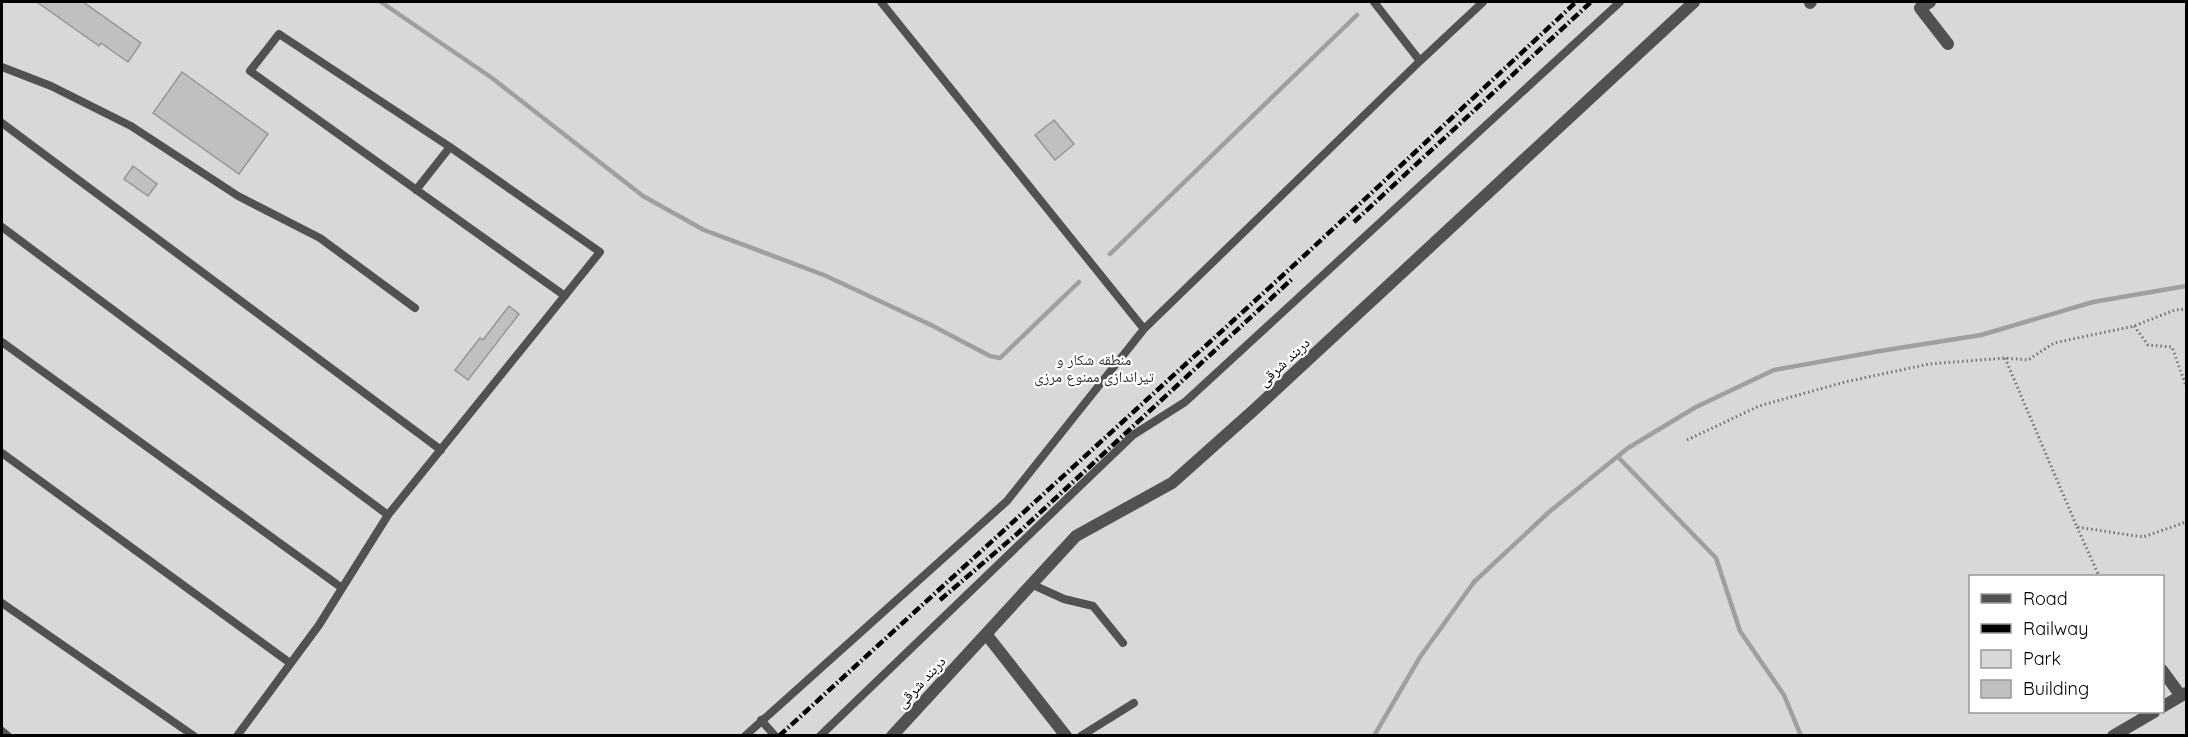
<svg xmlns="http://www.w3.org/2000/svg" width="2188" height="737" font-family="Quicksand,'Noto Naskh Arabic',sans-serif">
<rect width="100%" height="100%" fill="#fff"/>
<path fill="#d8d8d8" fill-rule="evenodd" d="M2 2H2186V735H2ZM1970 576H2162V712H1970Z"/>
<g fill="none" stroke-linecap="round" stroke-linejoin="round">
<path stroke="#9f9f9f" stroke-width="4.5" d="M381 2 492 78 643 196 704 230 824 275 931 325 990 356 1000 358 1079 282
M1110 254 1357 15
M1618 457 1716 558 1740 631 1784 695 1801 736
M1374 736 1420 657 1474 582 1549 512 1628 448 1696 407 1774 370 1880 351 1981 335 2093 302 2186 286"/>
</g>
<path fill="#c0c0c0" stroke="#959595" stroke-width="1.5" d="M37 2H83L141 43 128 62 101 43 99 46Z
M182 72 268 134 239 174 153 113Z
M1054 120 1074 144 1055 160 1035 135Z
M133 166 157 184 148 196 124 179Z
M509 306 519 314 468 380 455 370 480 338 483 340Z"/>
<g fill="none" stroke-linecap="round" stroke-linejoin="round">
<path stroke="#737373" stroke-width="3" stroke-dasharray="1.5 3" stroke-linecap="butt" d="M2134 326 2148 345 2172 347 2186 386
M2005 358 2077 527 2143 537 2186 522
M1687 440 1759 406 1845 382 1929 364 2005 358 2028 360 2054 343 2134 326 2175 310 2186 309
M2077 527 2099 576"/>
<path stroke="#515151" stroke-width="8" d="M881 2 1144 329 1420 61
M1374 2 1420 61 1483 2
M2 67 51 86 131 126 238 196 320 238 415 308
M2 123 441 450
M416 190 450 147
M2 227 388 515
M2 342 342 588
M2 453 290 663
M1031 584 1064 599 1093 606 1123 643
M2 603 194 736
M761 720 775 736
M2 731 8 736
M237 736 319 625 388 515 600 252 450 147 279 34 250 71 565 296
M745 736 1007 501 1144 329
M820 736 1133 435 1185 402 1620 2
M1081 736 1134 703"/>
<path stroke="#515151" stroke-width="12" d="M1930 2 1920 8 1948 44
M1810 3 1811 2
M986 634 1066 736
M2162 670 2181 696
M2162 707 2186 693
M892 736 1076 536 1172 483 1255 409 1694 2
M2113 736 2154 712"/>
<path stroke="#000" stroke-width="4.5" stroke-dasharray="9 3 1.5 3" stroke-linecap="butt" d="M1354 222 1591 2
M940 600 1018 533 1292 279
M779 736 1305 255 1576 2"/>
</g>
<g text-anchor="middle" stroke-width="4.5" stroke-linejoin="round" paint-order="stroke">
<g font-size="15" fill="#2f2f2f" stroke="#fff">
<text x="1094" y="365">منطقه شکار و<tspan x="1094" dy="17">تیراندازی ممنوع مرزی</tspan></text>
</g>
<g font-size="15" fill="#000" stroke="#fff">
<text transform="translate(1284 362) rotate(-43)" y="5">دربند شرقی</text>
<text transform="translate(921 682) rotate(-47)" y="5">دربند شرقی</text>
</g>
</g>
<rect width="2188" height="737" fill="none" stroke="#000000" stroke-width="6"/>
<rect x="1969" y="575" width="195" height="138" fill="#ffffff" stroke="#999999" stroke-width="1.5"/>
<rect x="1981" y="594" width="30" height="9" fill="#515151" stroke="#999999" stroke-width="1.5"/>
<text x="2023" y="605" font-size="18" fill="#000000">Road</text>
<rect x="1981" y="624" width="30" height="9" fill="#000000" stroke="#999999" stroke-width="1.5"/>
<text x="2023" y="635" font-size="18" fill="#000000">Railway</text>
<rect x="1981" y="650" width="30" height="18" fill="#d8d8d8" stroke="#999999" stroke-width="1.5"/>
<text x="2023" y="665" font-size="18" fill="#000000">Park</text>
<rect x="1981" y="680" width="30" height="18" fill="#c0c0c0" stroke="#999999" stroke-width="1.5"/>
<text x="2023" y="695" font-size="18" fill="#000000">Building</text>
</svg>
